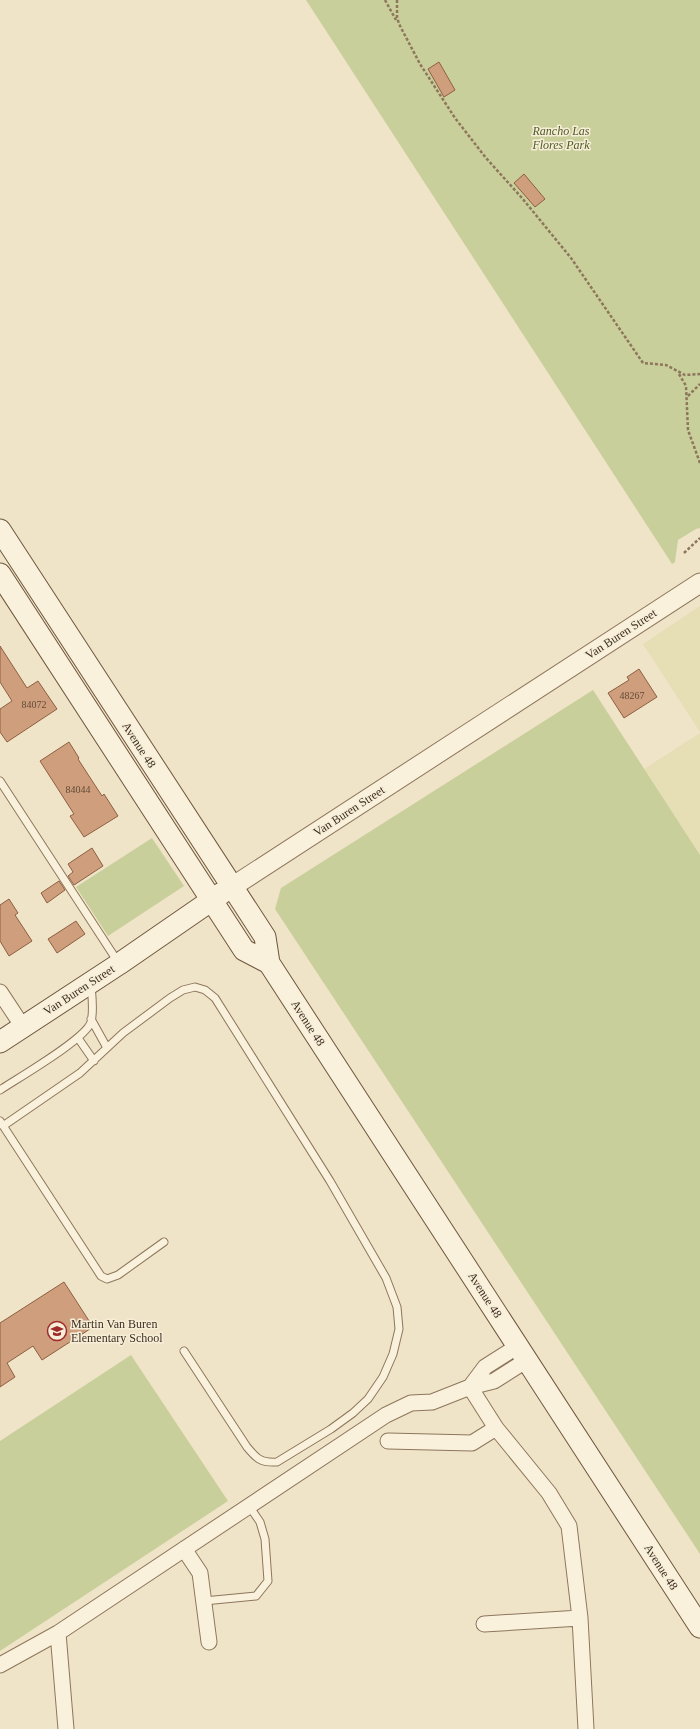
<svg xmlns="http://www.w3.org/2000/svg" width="700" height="1729" font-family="'Times New Roman',serif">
<rect width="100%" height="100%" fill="#f0e4c8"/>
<path fill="#e6deb5" d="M700 606V732L643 644Z
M700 733V855L644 769Z"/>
<path fill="#c9cf9b" d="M306 0H700V528L696 529 678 540 675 562 672 564Z
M593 690 700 855V1554L275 909 281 888Z
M152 838 184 886 108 936 76 887Z
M131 1355 228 1501 0 1651V1441Z"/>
<path fill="#cf9f7d" stroke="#8d5f41" d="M439 62 455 90 444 97 428 69Z
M524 174 545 199 535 207 514 183Z
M0 646 27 688 38 681 57 709 7 742 0 732V709L12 701 0 682Z
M639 669 657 697 624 718 608 693 629 680 627 677Z
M69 742 79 758 78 759 102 796 104 794 118 816 84 837 70 816 74 814 40 761Z
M92 848 103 866 74 885 68 876 73 872 68 864Z
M59 881 65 890 47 903 41 893Z
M9 899 18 913 15 915 32 941 9 956 0 941V905Z
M76 921 85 934 57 953 48 939Z
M64 1282 93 1327 42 1360 33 1346 7 1363 15 1377 0 1387V1323Z"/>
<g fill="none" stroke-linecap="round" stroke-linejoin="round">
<defs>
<path id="service" d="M0 781 118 962
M91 1019 106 1046
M78 1038 94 1061
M0 1090C18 1078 86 1039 91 1022 94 1011 92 997 91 985
M0 1121 101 1276 107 1279 118 1275 164 1242
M3 1126 80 1073 123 1033 170 998 183 990 195 987 205 990 215 998 330 1181 386 1278 397 1307 399 1329 393 1354 383 1377 368 1399 353 1413 331 1429 277 1462C261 1463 257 1459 247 1447L184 1351
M204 1601 256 1596 268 1581 265 1539 260 1522 249 1506"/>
<path id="minor" d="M0 992 23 1027
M470 1387 496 1428 549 1493 569 1526 580 1618 586 1729
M470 1387 485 1367 518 1346
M388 1441 472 1443 496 1428
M184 1549 200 1573 209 1642
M484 1624 580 1618
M58 1633 66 1729
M0 1665 58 1633 386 1415 411 1403 432 1402 470 1387 494 1381 527 1360"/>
<path id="tertiary" d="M232 887 700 583"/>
<path id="secondary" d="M0 530 265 937 269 963 700 1627
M0 574 244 950 269 963
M0 1042 119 964 222 893"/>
</defs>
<use href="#service" stroke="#8d765c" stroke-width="9"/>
<use href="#minor" stroke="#8d765c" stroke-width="17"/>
<use href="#tertiary" stroke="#8d765c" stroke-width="21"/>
<use href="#secondary" stroke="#6f573f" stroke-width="23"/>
<path stroke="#8d765c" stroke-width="2.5" stroke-dasharray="3 2" stroke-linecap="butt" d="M385 0 396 20
M397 0V17L399 24 420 64 455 118 486 158 522 198 571 258 643 363 666 365 685 375 700 374
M679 374 686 386 688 430 700 463
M688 396 700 384
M684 553 700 538"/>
<use href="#service" stroke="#faf1dc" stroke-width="7"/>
<use href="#minor" stroke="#faf1dc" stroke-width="15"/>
<use href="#tertiary" stroke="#faf1dc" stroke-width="19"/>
<use href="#secondary" stroke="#faf1dc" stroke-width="21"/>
</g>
<defs>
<symbol id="school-ring" viewBox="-11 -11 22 22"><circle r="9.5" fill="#f7eed8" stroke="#9e2a2b" stroke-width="1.5"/><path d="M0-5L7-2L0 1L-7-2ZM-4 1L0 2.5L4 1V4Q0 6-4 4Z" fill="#9e2a2b"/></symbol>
</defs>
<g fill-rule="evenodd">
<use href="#school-ring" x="46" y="1320" width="22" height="22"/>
</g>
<g text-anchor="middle" stroke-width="3" stroke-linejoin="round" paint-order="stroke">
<g font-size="10" fill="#624a37">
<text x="632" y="699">48267</text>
<text x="34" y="708">84072</text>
<text x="78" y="793">84044</text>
</g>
<g font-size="12" font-style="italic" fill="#4d5a26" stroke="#f7eed8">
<text x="561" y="135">Rancho Las<tspan x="561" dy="14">Flores Park</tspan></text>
</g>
<g font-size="12" fill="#3d2e20" stroke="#f7eed8">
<text transform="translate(621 634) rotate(-33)" y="4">Van Buren Street</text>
<text transform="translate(139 745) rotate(57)" y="4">Avenue 48</text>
<text transform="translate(349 811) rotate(-33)" y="4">Van Buren Street</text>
<text transform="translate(79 990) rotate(-33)" y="4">Van Buren Street</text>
<text transform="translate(308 1023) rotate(57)" y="4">Avenue 48</text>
<text transform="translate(485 1295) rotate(57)" y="4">Avenue 48</text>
<text transform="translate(661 1567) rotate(57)" y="4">Avenue 48</text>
</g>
<g font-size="12" fill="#3d2e20" stroke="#f7eed8" text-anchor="start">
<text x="71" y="1328">Martin Van Buren<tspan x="71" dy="14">Elementary School</tspan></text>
</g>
</g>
</svg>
